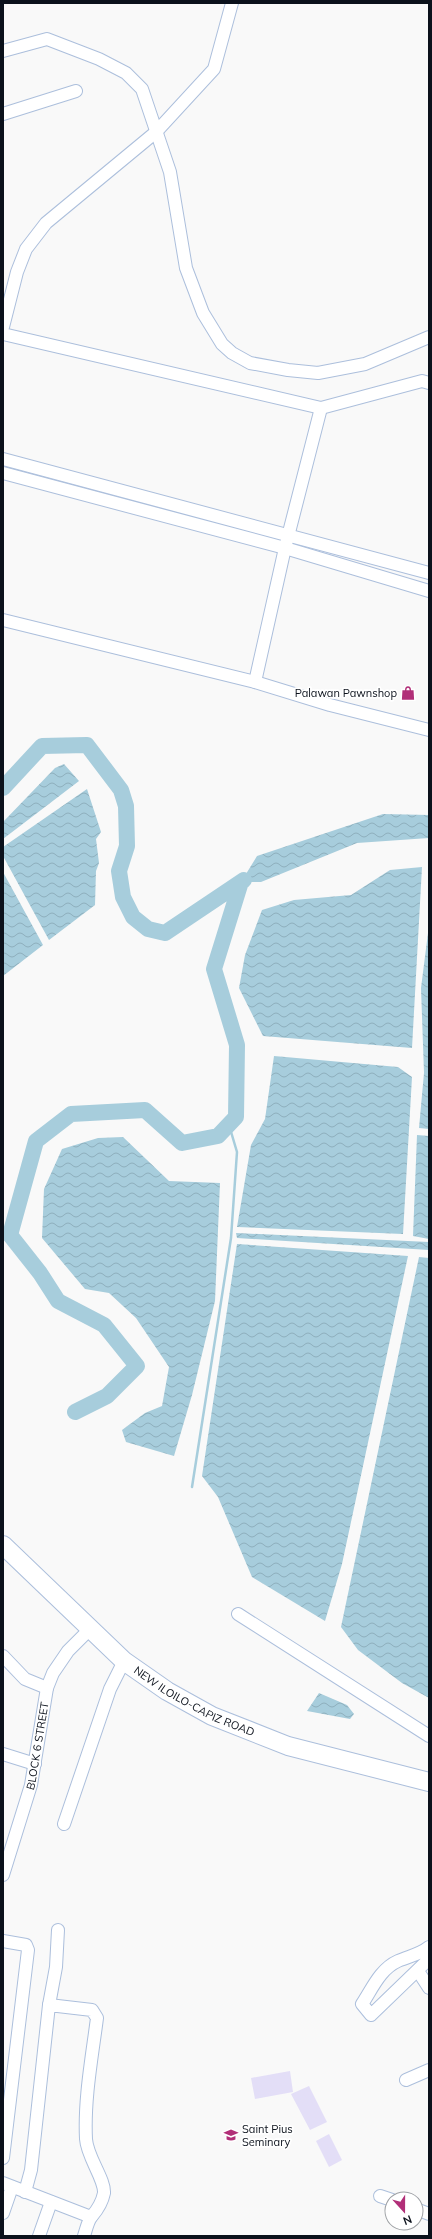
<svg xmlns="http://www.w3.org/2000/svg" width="432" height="2239" font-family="Mulish,sans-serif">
<defs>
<pattern id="water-waves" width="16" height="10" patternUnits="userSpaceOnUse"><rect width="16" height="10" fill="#a7cddc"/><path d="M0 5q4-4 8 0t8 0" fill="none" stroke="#8eafbc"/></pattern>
</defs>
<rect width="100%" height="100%" fill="#f9f9f9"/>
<path fill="#e3def7" d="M290 2071 293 2092 255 2099 251 2078Z
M309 2086 327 2122 310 2130 291 2094Z
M329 2134 342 2160 329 2167 316 2141Z"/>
<path fill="url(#water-waves)" d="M64 764 79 781 3 839V822L55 768Z
M87 789 101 832 96 839 99 863 96 871 95 905 49 940 3 856V847Z
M383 814 429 815V838L357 843 261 882H241L257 856Z
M422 867 412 1048 263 1036 239 988 245 955 262 910 294 900 351 895 390 870Z
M3 872 43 945 3 976Z
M429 925V1129L419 1128 424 1073 421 988Z
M274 1056 398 1067 412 1077 403 1234 237 1227 251 1145 265 1119Z
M417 1135 429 1136V1239L413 1236Z
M123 1137 169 1181 220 1183 215 1301 192 1395 174 1456 126 1442 122 1430 145 1413 162 1406 169 1367 136 1318 109 1293 85 1289 42 1238 44 1189 62 1149 98 1138Z
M236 1233 429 1242V1250L237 1238Z
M237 1244 408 1256 342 1564 325 1621 252 1577 218 1497 202 1476Z
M419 1257 429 1258V1698L402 1683 358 1650 341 1627Z
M319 1693 347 1705 354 1714 350 1719 307 1711Z"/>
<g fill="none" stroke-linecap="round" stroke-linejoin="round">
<path stroke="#a7cddc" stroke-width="2.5" d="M192 1487 231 1238 237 1152 229 1125"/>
<path stroke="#a7cddc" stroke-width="16" d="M3 788 42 746 87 745 121 790 126 806 127 846 119 871 123 897 133 917 148 929 165 933 244 880
M75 1412 107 1396 137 1366 104 1325 58 1301 40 1273 10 1235 36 1141 71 1114 145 1110 182 1143 218 1136 236 1117 237 1045 214 969 241 882"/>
<defs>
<g id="minor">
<path d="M3 51 47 39 99 59 126 73 142 89 170 172 186 268 203 313 222 344 232 353 250 363 288 370 318 373 365 364 429 337"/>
<path d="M3 114 76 91"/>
<path d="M3 327 17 272 26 249 46 223 156 132 214 69 232 3"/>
<path d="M3 334 321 408 422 381 429 383"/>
<path d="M3 459 429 573"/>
<path d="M3 473 285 548 429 591"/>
<path d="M3 620 255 682 330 705 429 730"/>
<path d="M255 682 285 548 321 408"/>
<path d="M238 1614 429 1736"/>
<path d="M3 1656 25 1679 47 1688"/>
<path d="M3 1754 35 1764"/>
<path d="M64 1824 110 1689 124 1661"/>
<path id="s1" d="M3 1875 31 1785 47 1688 53 1673 68 1651 91 1628"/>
<path d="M3 1941 26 1945 28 1950 3 2158"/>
<path d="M429 1947C419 1955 409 1956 398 1961 380 1969 372 1989 362 2004L371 2015 429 1959"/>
<path d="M418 1971 429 1988"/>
<path d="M49 2005 56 1967 58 1930"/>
<path d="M406 2080 429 2070"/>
<path d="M3 2183 91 2217"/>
<path d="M25 2192 31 2170 49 2005 92 2010 97 2018C92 2057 84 2099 86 2139 87 2157 105 2179 104 2193 102 2203 98 2209 92 2216 88 2220 86 2230 84 2236"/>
<path d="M380 2196 392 2200"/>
<path d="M416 2209 429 2214"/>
<path d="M3 2213 12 2187"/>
<path d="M39 2236 51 2202"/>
</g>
<g id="highway">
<path id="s2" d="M3 1545 124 1661 167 1691 212 1716 288 1746 429 1782"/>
</g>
</defs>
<use href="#minor" stroke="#acbfdc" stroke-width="14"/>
<use href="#highway" stroke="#acbfdc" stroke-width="20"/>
<use href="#minor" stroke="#fff" stroke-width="12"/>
<use href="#highway" stroke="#fff" stroke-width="18"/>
</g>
<defs>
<symbol id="shop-bare" viewBox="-9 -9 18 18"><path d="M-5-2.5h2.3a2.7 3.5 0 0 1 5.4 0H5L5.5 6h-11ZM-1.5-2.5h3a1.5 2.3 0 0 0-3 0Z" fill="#b12f78" stroke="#fff" stroke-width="2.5" paint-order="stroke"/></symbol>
<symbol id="university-bare" viewBox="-9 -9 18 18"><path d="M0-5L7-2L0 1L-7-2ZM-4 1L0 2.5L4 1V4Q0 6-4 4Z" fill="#b12f78" stroke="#fff" stroke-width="2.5" paint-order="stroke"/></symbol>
</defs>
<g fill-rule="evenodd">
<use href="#shop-bare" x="398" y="683" width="20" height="20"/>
<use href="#university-bare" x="221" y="2125" width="20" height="20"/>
</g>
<g text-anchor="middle" stroke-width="3.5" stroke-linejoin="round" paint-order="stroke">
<g font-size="11" fill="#0b111b" stroke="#fff" text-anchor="end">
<text x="397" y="697">Palawan Pawnshop</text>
<text x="242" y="2133" text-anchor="start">Saint Pius<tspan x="242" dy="13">Seminary</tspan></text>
</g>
<g font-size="11" fill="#0b111b" stroke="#fff">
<text dy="4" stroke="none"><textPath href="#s2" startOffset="249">NEW ILOILO-CAPIZ ROAD</textPath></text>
<text dy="4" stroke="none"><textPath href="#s1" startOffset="134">BLOCK 6 STREET</textPath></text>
</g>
</g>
<rect width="432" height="2239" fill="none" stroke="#0b111b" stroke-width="8"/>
<g transform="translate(404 2211) rotate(159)"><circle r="19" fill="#ffffff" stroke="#9da0a4"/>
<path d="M0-3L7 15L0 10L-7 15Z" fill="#b12f78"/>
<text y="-6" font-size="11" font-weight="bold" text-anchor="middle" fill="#0b111b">N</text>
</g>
</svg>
